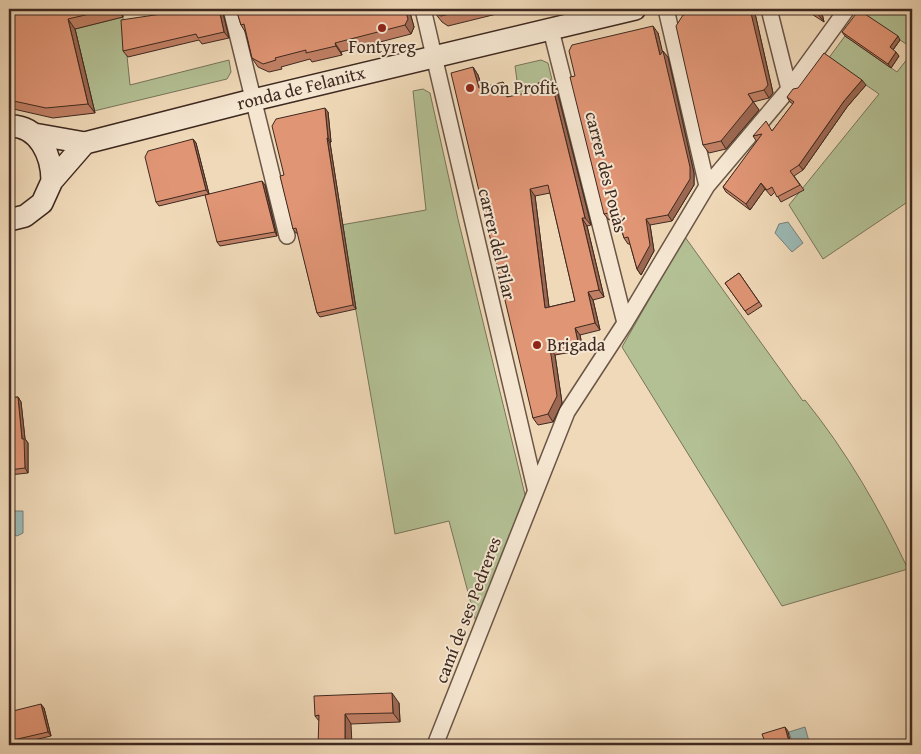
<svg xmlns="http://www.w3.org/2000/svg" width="921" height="754" font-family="'Gentium Book Plus',serif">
<rect width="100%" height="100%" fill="#f0d9b8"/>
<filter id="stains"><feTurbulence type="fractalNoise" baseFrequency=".004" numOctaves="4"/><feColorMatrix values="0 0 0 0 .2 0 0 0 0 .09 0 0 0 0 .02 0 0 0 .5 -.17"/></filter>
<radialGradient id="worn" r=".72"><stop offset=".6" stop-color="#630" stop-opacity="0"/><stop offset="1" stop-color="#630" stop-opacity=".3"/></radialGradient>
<path fill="#b3c094" stroke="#78745a" d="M866 9H904L912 14V48L862 14Z
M123 17 130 85 229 60 231 72 227 79 94 111 75 29Z
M845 36 897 72 912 53V199L823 259 789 205 879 94 828 59Z
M541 60 548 63 554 88 519 96 515 66Z
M423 89 430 93 458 219 527 503 477 626 449 521 395 534 341 225 426 210 413 91Z
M685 237 803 401 805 400C847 452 879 508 908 569L782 606 622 347Z"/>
<path fill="#9bb9b5" stroke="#767f79" d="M788 222 803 243 792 252 775 233 779 224Z
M10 511H23V533L17 536 11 533Z
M805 727 810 745H793L789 732Z"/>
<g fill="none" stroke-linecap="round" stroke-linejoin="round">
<defs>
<path id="minor" d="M231 9 287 236
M423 9 535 488
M666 9 707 186
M769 9 789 89
M551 30 625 323
M435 745 567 412 625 323 707 186 789 89 847 9"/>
<path id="secondary" d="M9 126C39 125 52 156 52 181
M34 134 85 143 253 100 635 9
M9 220 25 216 42 203 52 181 85 143"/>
</defs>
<use href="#minor" stroke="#6a5546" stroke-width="18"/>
<use href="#secondary" stroke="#3e2920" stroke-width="24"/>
<use href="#minor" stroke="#f5e6d1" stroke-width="15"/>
<use href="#secondary" stroke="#f5e6d1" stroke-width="21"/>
</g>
<path fill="#c18065" stroke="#3e2920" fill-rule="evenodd" d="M9 9H122L123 17 75 29 95 113 53 118 9 108Z
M222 9 229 38 202 44 199 40 128 57 123 51Z
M236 9H409L414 27 411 34 341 52 342 55 312 62 310 59 281 67 282 69 269 72 258 67 252 58 246 33 241 25Z
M434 9H517L448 26 442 22 435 13Z
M710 9H754L773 93 769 98 753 102 759 110 726 149 709 153 703 145Z
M804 9H821L824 22Z
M904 9H912V14Z
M842 32 900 40 893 50 899 56 891 68 845 36Z
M658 33 662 52 668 57 694 173V185L672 221 650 225 654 251 641 275 637 269 630 244H628L624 238 618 218 609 220 604 214Z
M473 67 478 75 482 87 508 89 510 97 540 90 551 80 556 87 591 225 587 226 604 297 593 300 600 330 580 335 583 350 555 355 562 403 553 422 538 425 533 418ZM550 193 575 301 549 307 535 196Z
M866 85 847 107 803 170 794 176 804 190 781 202 775 192 771 196 765 189 750 210 726 192 723 187 757 142 753 136 772 131 793 104 790 102 787 97Z
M328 112 331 142 330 143 356 309 320 317 317 313 298 233H296L293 229 284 175Z
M193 139 196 143 209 194 159 206 156 202Z
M265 185 277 236 220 246 217 242Z
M739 273 762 306 748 315 725 283Z
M18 397 21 402 25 439 28 443V473L9 475V398Z
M399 703 400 722 351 724 319 721 315 716Z
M44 708 51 736 12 745H9V712Z"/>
<path fill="#9d6852" stroke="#3e2920" d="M117 9H122L123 17Z
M219 9H222L229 38 224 32Z
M405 9H409L414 27 411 34 405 25Z
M750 9H754L773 93 769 98 764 90Z
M817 9H821L824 22 817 13Z
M68 19 75 29 95 113 88 104Z
M653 26 658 33 665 62 660 55Z
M898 36 900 40 892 51 890 47Z
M335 43 341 52 342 55 336 46Z
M663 51 668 57 694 173V185L672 221 668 215Z
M896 52 899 56 891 68 888 64Z
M473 67 478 75 484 95 479 88Z
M551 80 556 87 591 225 585 218Z
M862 80 866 85 847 107 803 170 799 165 844 101Z
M503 82 508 89 512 105 507 97Z
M748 94 759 110 726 149 721 141Z
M325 108 328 112 331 142 328 138Z
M327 138 330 143 356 309 353 305Z
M193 139 196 143 209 194 206 190Z
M262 181 265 185 277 236 275 232Z
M761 183 765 189 750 210 746 204Z
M530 189 535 196 550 315 545 308Z
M582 218 587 226 604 297 599 290Z
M646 219 650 225 654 251 641 275 637 269Z
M588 292 593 300 600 330 595 323Z
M575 328 580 335 583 350 578 342Z
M550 348 555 355 562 403 553 422 548 414Z
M18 397 21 402 25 439 28 443V473L25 468Z
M392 693 399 703 400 722 393 713Z
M41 704 44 708 51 736 48 732Z
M345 714 351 724 352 745H345Z
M785 727 788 731 791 745H790Z"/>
<path fill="#e09575" stroke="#3e2920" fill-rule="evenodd" d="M9 9H111L68 19 88 104 46 108 9 100Z
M195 9H219L224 32 198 38 196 34 123 51 121 20Z
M236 9H405L408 19 405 25 335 43 336 46 306 53V50L275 58 276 60 263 64 252 58 244 24 241 25Z
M434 9H472L441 16 435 13Z
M710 9H750L768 85 764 90 748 94 753 102 721 141 703 145 676 26 683 15Z
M812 9H817V13Z
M907 9H912V12Z
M859 10 898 36 890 47 896 52 888 64 842 32Z
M653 26 660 55 663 51 690 167V179L668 215 646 219 650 245 637 269 628 237 624 238 616 211 604 214 570 77 575 76 569 51 572 45Z
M824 53 862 80 844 101 799 165 790 171 800 185 777 197 772 187 767 190 761 183 746 204 723 187 762 134 753 136 766 121 772 131 794 102 787 97 793 89 798 88Z
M473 67 479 88 503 82 507 97 540 90 538 83 551 80 585 218H582L599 290 588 292 595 323 575 328 578 342 550 348 557 396 548 414 533 418 451 73ZM548 185 575 301 545 308 530 189Z
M325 108 328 138H327L353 305 317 313 296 228 293 229 280 176 284 175 272 126 276 119Z
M193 139 206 190 156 202 145 157 148 151Z
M262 181 275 232 217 242 205 195Z
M739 273 759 302 745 311 725 283Z
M18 397 22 439H24L25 468 9 470V398Z
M392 693 393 713 345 714V745H318L319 715 315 716 314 696Z
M41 704 48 732 9 741V712Z
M785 727 790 745H766L762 734Z"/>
<g fill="#8f2418" stroke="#f5e6d1" stroke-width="2">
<circle cx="382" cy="28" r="5"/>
<circle cx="470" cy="88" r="5"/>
<circle cx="537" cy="345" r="5"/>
</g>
<g text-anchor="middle" stroke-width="4" stroke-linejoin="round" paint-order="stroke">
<g font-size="18" fill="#3e2920" stroke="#f5e6d1" text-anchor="start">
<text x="382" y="53" text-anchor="middle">Fontyreg</text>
<text x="480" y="94">Bon Profit</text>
<text x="547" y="351">Brigada</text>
</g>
<g font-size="18" fill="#3e2920" stroke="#f5e6d1">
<text transform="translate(301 88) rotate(-14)" y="6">ronda de Felanitx</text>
<text transform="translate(606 172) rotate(76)" y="6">carrer des Pouàs</text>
<text transform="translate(497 244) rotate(77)" y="6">carrer del Pilar</text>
<text transform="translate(468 610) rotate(-69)" y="6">camí de ses Pedreres</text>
</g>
</g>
<rect width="921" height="754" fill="none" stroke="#f0d9b8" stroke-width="30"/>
<rect x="10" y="10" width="901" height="734" fill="none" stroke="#3e2920" stroke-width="2.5"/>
<rect x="15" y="15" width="891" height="724" fill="none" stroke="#3e2920"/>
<rect width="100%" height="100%" filter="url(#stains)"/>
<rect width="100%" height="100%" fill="url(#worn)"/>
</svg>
